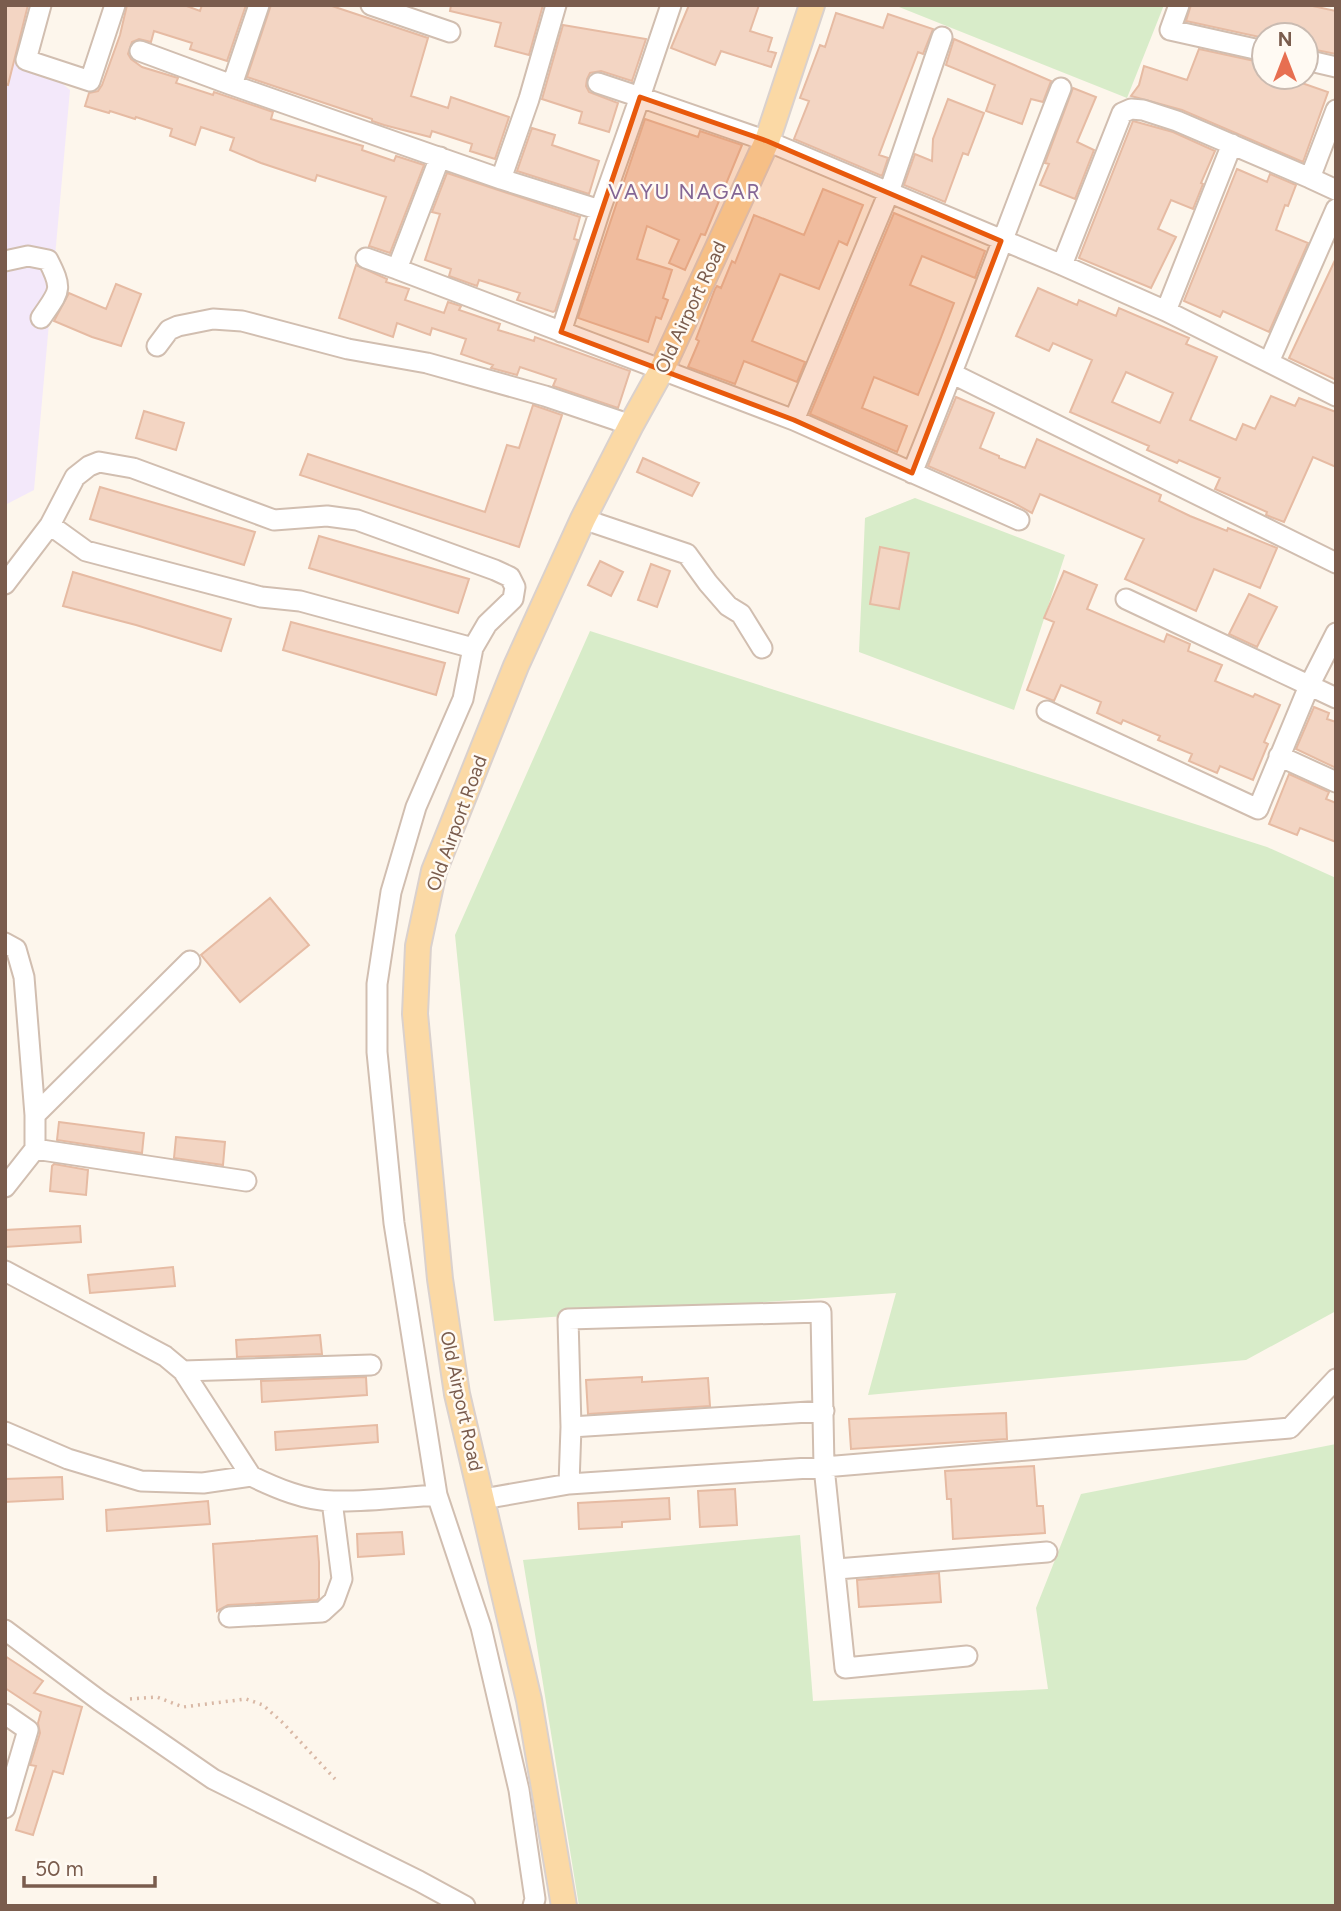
<svg xmlns="http://www.w3.org/2000/svg" width="1341" height="1911" font-family="Figtree,sans-serif">
<rect width="100%" height="100%" fill="#fdf6ec"/>
<path fill="#f3e8fa" d="M5 36 70 90 34 490 5 505Z"/>
<path fill="#d8ecc9" d="M894 5H1164L1127 98Z
M915 498 1065 555 1014 710 859 652 865 518Z
M590 631 1267 847 1336 878V1311L1246 1360 868 1395 896 1293 494 1321 455 935Z
M1336 1444V1906H579L523 1560 800 1535 813 1701 1048 1689 1036 1608 1081 1494Z"/>
<path fill="#f3d5c3" stroke="#e6bba3" stroke-width="2" fill-rule="evenodd" d="M5 5H28L8 85 5 84Z
M127 5H184L200 11 202 5H246L227 61 190 49 192 43 154 31 151 42 139 39 132 42 128 54 131 59 142 67 178 78 176 83 213 95 214 92 273 112 271 119 363 146 362 150 394 161 396 156 424 165 390 253 369 246 386 197 317 175 315 181 261 163 230 150 234 138 201 127 195 145 170 136 172 129 136 117 135 119 110 111 109 113 85 106 89 93 98 91 102 85 120 35Z
M271 5H329L428 38 411 96 448 108 451 97 509 117 495 159 470 151 472 144 432 131 430 137 384 125 372 121V119L247 77Z
M451 5H543L529 55 495 46 501 23 450 11Z
M689 5H759L750 31 772 38 768 51 776 53 771 67 721 51 715 65 671 48Z
M1191 5H1308L1336 11V54L1306 48V35H1264V38L1186 21Z
M836 13 883 28 888 14 933 29 923 54 918 52 879 155 888 158 882 176 794 139 809 101 800 98 820 45 825 47Z
M563 25 646 39 632 81 601 71 590 73 587 79 586 86 589 92 618 103 609 132 579 123 582 112 542 99Z
M954 39 1051 81 1043 102 1031 99 1022 124 986 111 995 85 946 65Z
M1199 49 1264 63V77H1300L1299 82 1328 92 1303 162 1182 110 1131 96 1139 85 1144 66 1187 80Z
M1073 88 1096 97 1077 142 1094 150 1075 199 1040 185 1049 164 1045 163Z
M948 99 984 113 968 155 963 153 945 202 904 185 915 154 932 161 933 139Z
M645 119 698 137 700 131 742 145 705 235 701 234 685 270 669 263 679 240 647 226 637 259 672 270 663 298 668 300 661 319 656 317 648 342 578 318Z
M1133 121 1173 132 1215 151 1201 183 1203 184 1193 209 1171 200 1158 229 1176 237 1151 288 1079 258Z
M532 128 555 135 552 145 599 161 589 194 517 171Z
M1237 169 1267 182 1270 174 1296 185 1288 206 1285 205 1276 230 1308 243 1269 332 1223 311 1220 317 1184 301Z
M447 173 580 217 574 239 578 240 555 311 553 312 517 300 520 293 479 280 477 286 449 276 451 269 425 260 440 214 432 212Z
M823 189 863 205 847 245 839 241 819 289 780 274 752 341 805 362 797 382 744 361 735 384 688 367 699 341 696 339 715 289 717 286 721 288 732 261 735 263 754 215 804 235Z
M894 213 985 251 975 278 922 256 910 285 954 303 940 340 918 395 874 377 862 408 907 426 897 452 810 414Z
M1336 258V380L1289 358Z
M356 265 387 279 386 282 409 289 405 300 444 313 448 302 461 306 459 310 500 324 498 330 534 341 535 337 630 371 618 408 553 386 556 379 520 367 517 375 491 368 493 365 461 354 466 339 432 328 430 335 397 323 393 337 339 318Z
M116 284 141 294 121 346 92 337 54 321 69 293 106 309Z
M1038 288 1077 305 1079 300 1116 316 1119 308 1189 338 1186 344 1217 357 1190 420 1236 440 1243 424 1255 429 1271 396 1295 406 1299 398 1336 412V467L1313 457 1284 522 1266 515 1267 512 1215 489 1220 478 1179 460 1177 463 1147 450 1149 446 1070 412 1092 360 1053 343 1049 351 1016 336ZM1126 372 1173 393 1160 423 1112 402Z
M956 397 994 413 980 448 999 456V458L1025 468 1037 439 1161 495 1159 501 1190 516 1227 531 1228 528 1277 548 1260 588 1214 569 1196 611 1125 579 1144 539 1040 494 1032 513 1012 502 928 466Z
M533 405 562 415 519 547 300 475 308 454 485 512 507 445 519 448Z
M144 411 184 423 176 450 136 438Z
M643 458 699 483 692 496 637 472Z
M100 487 255 532 244 565 90 519Z
M319 536 469 579 458 613 309 568Z
M880 547 909 553 899 609 870 604Z
M600 561 623 572 611 596 588 585Z
M651 564 670 571 657 607 638 600Z
M1064 571 1097 585 1087 609 1164 642 1167 634 1190 644 1188 651 1222 665 1215 681 1253 697 1255 694 1280 705 1264 742 1268 744 1253 780 1220 766 1217 773 1189 761 1192 754 1158 740 1160 736 1123 720 1121 724 1097 713 1101 702 1061 685 1054 701 1027 690 1054 622 1044 618Z
M73 572 231 619 221 651 136 625 63 606Z
M1249 594 1277 607 1257 647 1229 634Z
M291 622 445 663 436 695 283 650Z
M1314 707 1329 713 1327 719 1336 722V768L1296 749Z
M1289 774 1329 792 1326 799 1336 803V842L1300 828 1297 835 1269 824Z
M270 898 309 945 240 1002 201 955Z
M59 1122 144 1133 142 1153 57 1140Z
M176 1137 225 1142 223 1165 174 1158Z
M54 1164 88 1170 86 1195 50 1191 52 1166Z
M80 1226 81 1242 5 1247V1230Z
M173 1267 175 1286 90 1293 88 1275Z
M320 1335 322 1354 237 1357 236 1340Z
M366 1377 367 1395 262 1402 261 1381Z
M642 1377V1382L708 1378 710 1406 588 1414 586 1380Z
M1006 1413 1007 1439 851 1449 849 1419Z
M377 1425 378 1442 276 1450 275 1432Z
M1034 1466 1037 1506H1043L1045 1533 953 1539 951 1499H947L945 1471Z
M62 1477 63 1499 5 1502V1479Z
M735 1489 737 1525 700 1527 698 1491Z
M669 1498 670 1519 622 1522V1527L579 1529 578 1503Z
M208 1501 210 1524 107 1531 106 1510Z
M402 1532 404 1554 358 1557 357 1534Z
M317 1536 319 1562V1598L317 1600 228 1605 217 1611 213 1544Z
M939 1573 941 1602 859 1607 857 1580Z
M5 1656 43 1681 34 1693 82 1707 63 1774 53 1771 33 1835 16 1830 36 1766 30 1765 40 1733 38 1723 41 1712 5 1688Z"/>
<g fill="none" stroke-linecap="round" stroke-linejoin="round">
<defs>
<path id="minor" d="M41 5 26 60 90 81 115 5
M259 5 232 85 501 179 600 210 640 97 767 141 1062 265 1166 311 1336 396
M371 5 450 32
M1179 5 1170 30 1264 51
M140 51 232 85
M1306 60 1336 67
M598 83 640 97 671 5
M1336 110 1310 178 1336 190
M440 157 397 269 794 420 1019 520
M501 179 529 99 556 5
M366 258 397 269
M5 261 28 256 48 260C64 291 59 291 41 318
M1062 265 1122 113 1131 109 1143 110 1177 121 1310 178
M1166 311 1232 144
M561 332 600 210
M157 346 169 330 178 326 213 319 242 321 348 349 427 363 545 396 631 425
M1269 362 1336 209
M953 374 1336 563
M794 420 889 192 942 37
M912 473C964 346 1011 216 1061 88
M583 519 687 554 708 583 728 606 741 614 762 648
M50 525 86 551 261 597 300 601 473 648
M5 584 50 525 75 477 89 466 99 462 133 468 274 520 327 516 357 520 495 570 510 577 515 587 513 599 487 624 473 648 463 699 416 807 391 892 377 984V1052L394 1223 437 1495 481 1627 519 1790 535 1899 533 1906
M1126 599 1336 698
M1047 711 1258 809 1309 686 1336 633
M1279 756 1336 782
M5 943 16 949 24 977 35 1115V1149L5 1187
M35 1115 190 961
M35 1149 246 1181
M5 1271 165 1356 183 1371 371 1365
M183 1371 251 1476C276 1488 306 1501 334 1501 368 1502 403 1497 437 1495
M571 1427 824 1411
M5 1432 68 1459 141 1481 203 1483 251 1476
M569 1484 571 1427 568 1319 821 1312 824 1467 845 1668 967 1656
M483 1499 569 1484 824 1467 1290 1428 1336 1379
M837 1569 1047 1552
M229 1617 322 1612 334 1601 342 1579 332 1501
M5 1630 100 1701 213 1779 419 1881 465 1906
M5 1714 28 1730 5 1808"/>
<path id="major" d="M564 1906 529 1700 457 1394 440 1279 415 1014 418 946 434 871 516 666 583 519 631 425 661 371 767 141 812 5"/>
</defs>
<use href="#minor" stroke="#d1beb0" stroke-width="23"/>
<use href="#major" stroke="#dad1cd" stroke-width="28"/>
<path stroke="#d9b8a5" stroke-width="3.5" stroke-dasharray="2 5" stroke-linecap="butt" d="M130 1699 157 1697 183 1707 246 1699 263 1705 283 1723 335 1779"/>
<use href="#minor" stroke="#fff" stroke-width="19"/>
<use href="#major" stroke="#fbd9a5" stroke-width="24"/>
</g>
<path fill="#e8590c" fill-opacity="0.2" stroke="#e8590c" stroke-width="5" stroke-linejoin="round" d="M640 97 767 141 1001 241 912 473 794 420 561 332Z"/>
<g text-anchor="middle" stroke-width="5" stroke-linejoin="round" paint-order="stroke">
<g font-size="19" fill="#7a5c4d" stroke="#fffaf3">
<text transform="translate(690 307) rotate(-65)" y="7">Old Airport Road</text>
<text transform="translate(456 823) rotate(-70)" y="7">Old Airport Road</text>
<text transform="translate(462 1401) rotate(78)" y="7">Old Airport Road</text>
</g>
<g font-size="21" letter-spacing="2" fill="#846695" stroke="#fffaf3">
<text x="685" y="199">VAYU NAGAR</text>
</g>
</g>
<rect width="1341" height="1911" fill="none" stroke="#7a5c4d" stroke-width="14"/>
<g transform="translate(1285 56)"><circle r="33" fill="#fffaf3" stroke="#cabbb1" stroke-width="2"/>
<path d="M0-5L12 26L0 18L-12 26Z" fill="#e76f51"/>
<text y="-10" font-size="19" font-weight="bold" text-anchor="middle" fill="#7a5c4d">N</text>
</g>
<path d="M24 1876v10h131v-10" fill="none" stroke="#7a5c4d" stroke-width="3.5"/>
<text x="35" y="1876" font-size="21" fill="#7a5c4d" stroke="#fffaf3" stroke-width="5" paint-order="stroke">50 m</text>
</svg>
